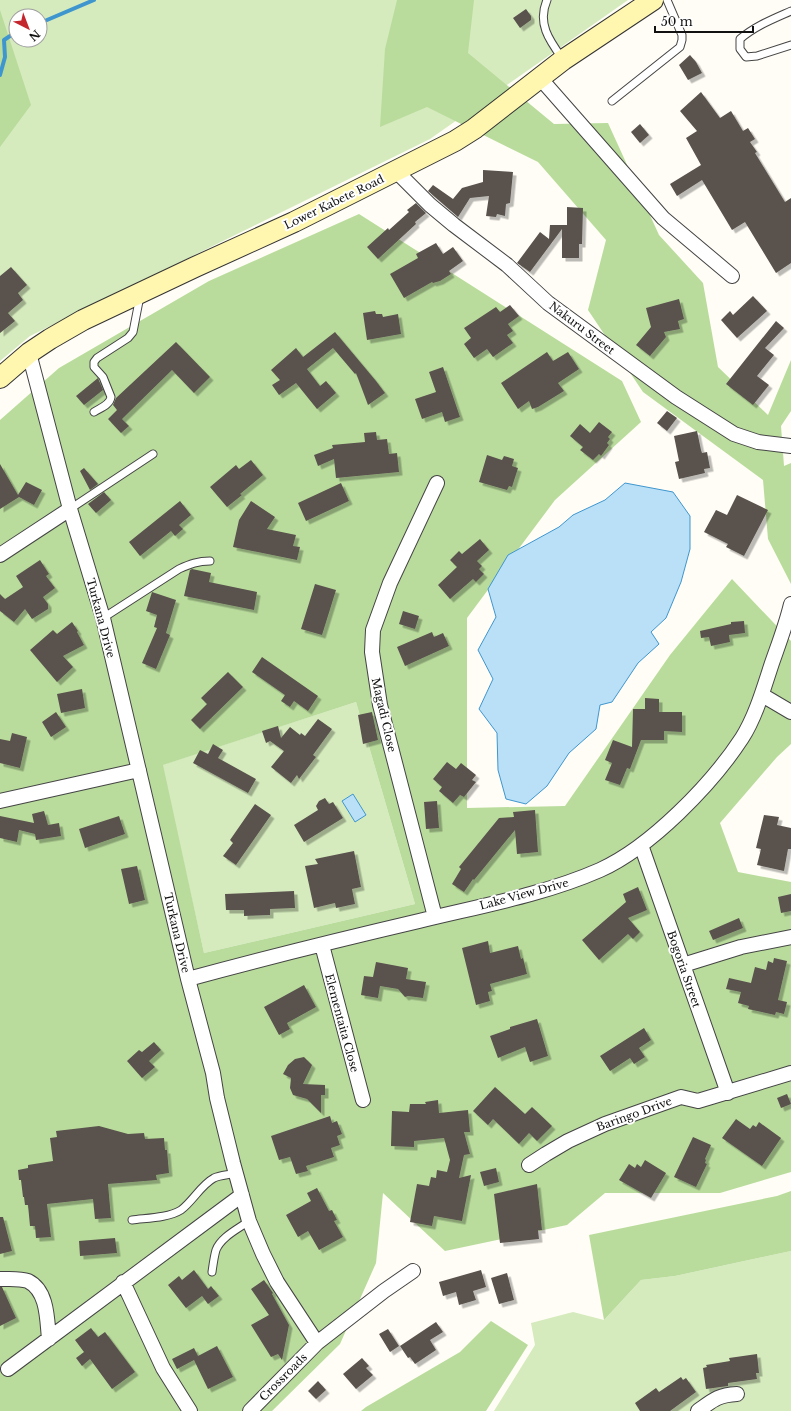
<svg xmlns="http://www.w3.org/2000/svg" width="791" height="1411" font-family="'Libre Baskerville',serif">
<defs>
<filter id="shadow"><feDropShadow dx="3.5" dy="3.5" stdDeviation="0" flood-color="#0004"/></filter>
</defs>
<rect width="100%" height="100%" fill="#fffdf5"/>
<path fill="#d5ebbd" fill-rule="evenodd" d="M0 0H628L430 139 30 336 0 361ZM16 16H40V40H16Z
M356 702 415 904 204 953 162 765Z
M791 1251V1411H494L535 1345 531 1323 573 1312 604 1320 641 1280 675 1276Z"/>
<path fill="#b9dc9c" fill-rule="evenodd" d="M397 0H474L468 53 554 124 608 123 659 235 703 283 718 367 768 415 791 360V411L781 426 784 466 791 463V584L768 539 763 480 643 392 588 310 606 240 538 162 427 107 380 127 385 49Z
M0 10 31 105 0 147Z
M359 214 622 381 641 422 555 500 467 618V808L565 806 670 655 732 579 791 641V744L777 757 720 823 738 872 791 882V1172L720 1193H605L567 1225 445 1251 383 1193 376 1263 340 1344 272 1411H0V420L59 368 209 281ZM356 702 415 904 204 953 163 765Z
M791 1191V1251L675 1276 641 1280 604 1320 589 1235 777 1196Z
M491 1321 528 1345 486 1411H361L366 1407 460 1352Z"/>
<path fill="#b9e0f7" stroke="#3f96cf" d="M625 483 673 492 690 516V549L681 582 666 618 651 632 659 644 638 663 612 702 600 705 596 729 569 753 547 786 526 804 506 799 498 770 497 733 479 709 493 679 478 650 496 617 488 589 508 555 559 527 573 515 605 500Z
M353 794 366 815 355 822 342 801Z"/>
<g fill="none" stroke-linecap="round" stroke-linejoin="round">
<path stroke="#3f96cf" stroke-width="4" d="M40 23 94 0
M0 75 5 57 4 40 16 32"/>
</g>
<path fill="#5a524d" filter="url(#shadow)" d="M526 9 531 16V20L520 28 513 18Z
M690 55 696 62 702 73 688 80 679 65Z
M701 92 720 118 731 111 743 131 748 128 755 139 750 142 757 152 755 153 785 202 791 198V263L776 273 745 222 732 230 702 180 677 196 670 184 701 165 686 138 697 131 680 111Z
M640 124 649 135 640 143 631 132Z
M483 170 513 172 510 203 506 204 505 216 497 214 496 217 486 216 489 196 470 198 458 217 428 191 433 185 453 199 462 188 483 182Z
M416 203 426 213 415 222 416 224 378 259 367 247 388 228 389 230 409 212 407 210Z
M567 207 583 208 582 244H579V258H562V229L530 272 517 263 540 232 549 239 550 225H567Z
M436 243 443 254 453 247 463 261 449 271 451 274 440 281 433 283 432 282 404 298 390 274 418 258 416 254Z
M11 267 27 285 18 293 23 300 8 313 15 321 0 333V276Z
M753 296 767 311 737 338 721 320 730 311 733 315Z
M679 299 684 319 678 321 680 329 664 332 666 337 650 356 636 345 651 327 646 308Z
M510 305 519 316 508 324 513 331 507 335 513 343 493 357 487 349 474 358 464 344 471 338 464 328 496 307 500 312Z
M375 311 376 314H382L383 317 398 314 401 334 367 340 363 313Z
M776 321 784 328 765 348 774 355 757 376 769 385 753 405 726 384Z
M335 332 376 381 385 393 368 405 356 373 355 374 333 348 307 369 320 386 326 381 336 393 317 409 296 383 279 395 272 385 280 380 271 370 296 348 303 357Z
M176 342 210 377 194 393 172 370 122 419 129 426 121 433 108 419 117 410 113 405 116 398Z
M547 352 553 361 568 352 579 369 558 383 564 391 538 407 532 409 529 401 518 409 501 383Z
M443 367 460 417 445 422 442 412 422 419 415 399 436 392 429 372Z
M98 378 103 390 84 405 76 396Z
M667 411 677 418 667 431 657 423Z
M599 422 612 432 608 437 610 439 607 443 609 445 601 456 599 454 593 460 580 450 583 447 570 436 580 424 590 433Z
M697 431 701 450 702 453 707 452 710 468 704 469 705 473 679 479 675 462 679 461 674 436Z
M376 432 377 440 387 439 389 454 397 453 399 472 336 478 334 459 318 466 314 455 333 448 332 445 365 442 364 433Z
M487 455 502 460 504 456 514 459 512 466 518 468 512 487 509 486 507 490 479 482Z
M251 460 263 475 240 494 242 495 227 507 210 487 236 465 239 469Z
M0 464 18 495 26 482 42 490 34 505 19 497 0 509Z
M84 468 98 484 90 490 80 471Z
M341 483 349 501 306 521 298 503Z
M104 492 111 500 96 513 88 504Z
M737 495 768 510 744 556 726 547 728 544 704 532 716 510 727 515Z
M180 501 191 515 179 525 183 529 175 536 171 531 140 556 129 542Z
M251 501 275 517 267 529 296 535 293 546 300 547 297 560 233 547 239 520Z
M480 539 489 550 477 561 482 566 479 569 484 574 476 582 473 579 450 599 438 585 457 567 450 560 459 551 462 554Z
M40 560 49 574 46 576 55 588 43 597 48 604V609L32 619 25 609 14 622 0 611V594L5 599 23 587 16 576Z
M192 569 211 573 209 582 257 592 254 610 184 596 190 570Z
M315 584 336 590 322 635 301 629Z
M152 592 176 600 166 633 170 635 156 669 142 663 157 628 154 627 157 615 146 611Z
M403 611 419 616 415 629 399 624Z
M744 621 745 633 729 635 730 642 711 646 709 637 701 638 700 631 731 624V622Z
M72 622 78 631 77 632 84 645 63 656 73 667 57 682 30 650 53 630 57 634Z
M432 632 434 637 443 633 449 646 405 666 397 647Z
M262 657 318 696 308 711 294 701 290 707 281 701 285 695 252 672Z
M228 672 243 687 200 729 191 720 207 704 201 698Z
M82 689 85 708 61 713 57 694Z
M645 698 659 699V712H682V732L664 731V740H641L630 769 627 768 620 785 605 780 612 763 605 760 613 740 632 747 633 709H645Z
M56 712 66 727 51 737 42 722Z
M372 712 378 740 363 744 358 715Z
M318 719 332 729 313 755 316 757 299 779 297 775 291 783 271 767 284 751 270 741 266 743 262 731 278 726 281 738 290 727 300 735 301 733 305 736Z
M12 733 27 737 20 768 0 763V739L10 741Z
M213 744 223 750 218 758 256 779 248 793 193 763 200 750 208 754Z
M447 762 456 769 461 763 476 775 472 780 476 782 464 797 460 795 453 803 439 791 442 787 433 779Z
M325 798 329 804 333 802 343 818 304 842 294 825 318 810 316 806 319 801Z
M437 801 439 828 426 829 424 802Z
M255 804 271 815 236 865 223 856 233 843 230 840Z
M535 810 538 852 517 854 515 830 474 880 473 879 464 892 452 884 461 869 459 867 499 818 514 817 513 812Z
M44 811 48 825 59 823 61 836 36 840 35 834 19 830 17 842 0 838V816L34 823 32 814Z
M764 815 779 817 777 825 791 828V849H788L784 871 757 865 761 849 756 848Z
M119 816 125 834 85 848 79 829Z
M354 851 361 887 352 889 355 904 336 908 335 903 314 908 305 866 318 864 315 859Z
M137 866 145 900 129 904 121 869Z
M638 887 647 910 628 918 640 932 633 939 628 934 599 960 582 940 626 902 623 894Z
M294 891 295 908 270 909V915L244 916V910H226L225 894Z
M791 894V911L781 913 778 897Z
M739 918 743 928 713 940 709 931Z
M488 941 490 953 518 946 521 959 523 958 527 974 490 984 492 991 488 992 490 1001 476 1005 462 948Z
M774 958 787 961 778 1000 787 1002 784 1014 776 1012 775 1015 748 1009 749 1006 738 1003 741 992 726 989 729 978 751 983 755 967 766 970 768 961 773 963Z
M376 962 408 968 406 979 426 982 423 998 408 996 405 997 398 989 380 986 378 998 361 995 364 976 373 977Z
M304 985 316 1007 287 1023 290 1029 279 1035 264 1007Z
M537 1019 548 1056 530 1062 525 1047 498 1058 490 1036 510 1029V1027Z
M644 1028 651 1040 639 1048 645 1057 634 1064 630 1058 610 1071 600 1056Z
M154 1042 161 1050 149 1061 155 1067 142 1078 127 1061 139 1050 142 1052Z
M304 1057 312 1065 303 1084 325 1085V1095H321V1113L307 1099 293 1095 290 1088 291 1078 283 1074 288 1065 295 1059Z
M495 1087 525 1114 532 1107 552 1126 537 1141 529 1133 519 1144 493 1119 488 1125 473 1111Z
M787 1094 791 1104 781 1108 777 1098Z
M438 1100 439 1113 468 1110 470 1132H464L470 1154 464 1155 459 1178 471 1175 462 1221 434 1216 432 1226 410 1222 417 1184 429 1186 431 1177 436 1178 437 1170 447 1172 450 1160 444 1138 414 1141V1147L391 1146 392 1111 409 1112 410 1104H426L425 1102Z
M330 1116 332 1123 337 1121 342 1134 337 1136 340 1145 331 1148 334 1157 306 1166 308 1171 296 1174 290 1157 279 1160 271 1136Z
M736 1119 750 1129 753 1125 756 1127 759 1122 781 1138 762 1166 722 1138Z
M99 1126 128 1134 144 1133 145 1139 164 1138 165 1150H167L169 1173 156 1175 157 1180 108 1184 111 1218 95 1219 93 1199 47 1204 51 1237 36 1238 35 1226H30L28 1205H25L24 1197H23L21 1180H19L18 1170 28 1168V1165L53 1161 50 1138 57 1137 56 1131Z
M693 1137 711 1145 705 1159 706 1160 705 1163 707 1164 696 1187 674 1177Z
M645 1160 666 1173 651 1198 619 1180 629 1164 635 1168 637 1164 641 1167Z
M496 1168 499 1182 484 1186 480 1172Z
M537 1184 542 1230H538L539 1239 500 1243 494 1194Z
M317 1188 329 1211 332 1210 337 1220 334 1221 343 1237 319 1250 308 1231 298 1237 286 1215 311 1201 307 1193Z
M0 1217H3L12 1251 0 1254Z
M115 1238 117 1253 80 1256 79 1241Z
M194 1270 208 1289 211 1286 219 1296 208 1304 202 1296 186 1308 168 1285 179 1276 182 1280Z
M481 1270 486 1287 473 1291 476 1300 459 1305 456 1292 443 1296 439 1282Z
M507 1273 514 1300 499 1304 491 1278Z
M264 1280 273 1293 272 1294 289 1325 282 1360 278 1354 271 1357 251 1325 269 1315 251 1289Z
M0 1287H2L16 1318 0 1326Z
M436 1322 443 1332 430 1340 436 1350 415 1364 410 1357 408 1358 400 1346Z
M91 1328 98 1337 105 1332 135 1372 112 1389 90 1359 82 1366 76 1358 84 1352 75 1340Z
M388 1329 399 1346 390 1352 379 1334Z
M217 1346 233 1377 208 1389 194 1360 177 1369 172 1359 194 1348 198 1356Z
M757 1354 759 1373H756L757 1379 728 1383V1386L706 1389 703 1368 707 1367 706 1365 730 1361 729 1358Z
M362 1358 369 1366 366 1368 373 1375 356 1389 343 1374Z
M681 1377 683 1380 686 1378 696 1392 670 1411H640L635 1403 656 1388 659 1392Z
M318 1381 326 1390 316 1399 308 1391Z"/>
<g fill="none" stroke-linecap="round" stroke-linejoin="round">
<defs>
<path id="service" d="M547 0C537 23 549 40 562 58
M791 11C773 19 755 26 740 39V49L746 57 757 56 791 45
M612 101 680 47 682 40V35L667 0
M94 412C100 408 110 405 111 397L103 377 94 367V362L97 358 128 338 133 332 140 296
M70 509 153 454
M103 618 179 569C190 564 198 561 210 561
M132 1220C147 1218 168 1218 181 1210 193 1201 201 1185 214 1178 220 1175 229 1175 236 1173
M212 1272C213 1265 214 1257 216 1250 221 1237 238 1229 249 1221"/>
<path id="minor" d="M540 78 663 218 732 276
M396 171 430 205 454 225 507 265 548 303 676 397 734 434 758 442 791 446
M29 353 70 509 103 618 188 979 213 1073 217 1098 233 1163 249 1221 263 1254 277 1282 317 1343
M0 555 70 509
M762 695 791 712
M0 801 139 770
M641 845 728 1093
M435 917 380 705 372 652 373 630 390 583 437 483
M322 945 363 1100
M683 965 741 947 791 937
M188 979C265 958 342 939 419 921 480 906 543 895 600 870 651 847 712 784 742 738 756 716 764 687 772 663 779 643 786 625 791 604
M529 1165 546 1154 568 1141 605 1124 681 1097 698 1101 791 1073
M0 1279C9 1279 20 1278 28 1281 48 1291 47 1320 49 1339
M123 1282 163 1368 190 1411
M8 1369 242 1195
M250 1411 317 1343 384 1291 413 1271
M698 1411C713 1400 718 1395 737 1394"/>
<path id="secondary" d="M0 378 29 353 50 339 83 320 195 267 294 222 455 141 474 129 563 60 653 0"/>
</defs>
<use href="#service" stroke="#444" stroke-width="9"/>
<use href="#minor" stroke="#444" stroke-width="16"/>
<use href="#secondary" stroke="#333" stroke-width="22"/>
<use href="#service" stroke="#fff" stroke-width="7"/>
<use href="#minor" stroke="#fff" stroke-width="14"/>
<use href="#secondary" stroke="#fff6b0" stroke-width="20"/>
</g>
<g text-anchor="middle" stroke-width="4" stroke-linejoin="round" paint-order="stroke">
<g font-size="11" fill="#111" stroke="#fff">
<text transform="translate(334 202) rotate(-26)" y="4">Lower Kabete Road</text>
<text transform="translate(582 328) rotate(37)" y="4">Nakuru Street</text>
<text transform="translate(101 618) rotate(75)" y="4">Turkana Drive</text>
<text transform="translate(384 715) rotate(77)" y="4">Magadi Close</text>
<text transform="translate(524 894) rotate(-15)" y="4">Lake View Drive</text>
<text transform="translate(177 933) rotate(77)" y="4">Turkana Drive</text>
<text transform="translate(684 969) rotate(71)" y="4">Bogoria Street</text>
<text transform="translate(342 1023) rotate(75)" y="4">Elementaita Close</text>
<text transform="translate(634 1114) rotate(-20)" y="4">Baringo Drive</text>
<text transform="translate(283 1377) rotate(-45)" y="4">Crossroads</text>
</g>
</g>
<g transform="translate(28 28) rotate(138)"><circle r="19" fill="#ffffff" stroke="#a0a0a0"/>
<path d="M0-3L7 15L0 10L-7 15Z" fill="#c4262e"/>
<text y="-6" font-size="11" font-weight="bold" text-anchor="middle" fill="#111111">N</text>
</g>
<path d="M655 26v6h98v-6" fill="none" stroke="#111111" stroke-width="2"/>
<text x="661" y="26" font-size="12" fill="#111111" stroke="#ffffff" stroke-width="3" paint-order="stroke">50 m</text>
</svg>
